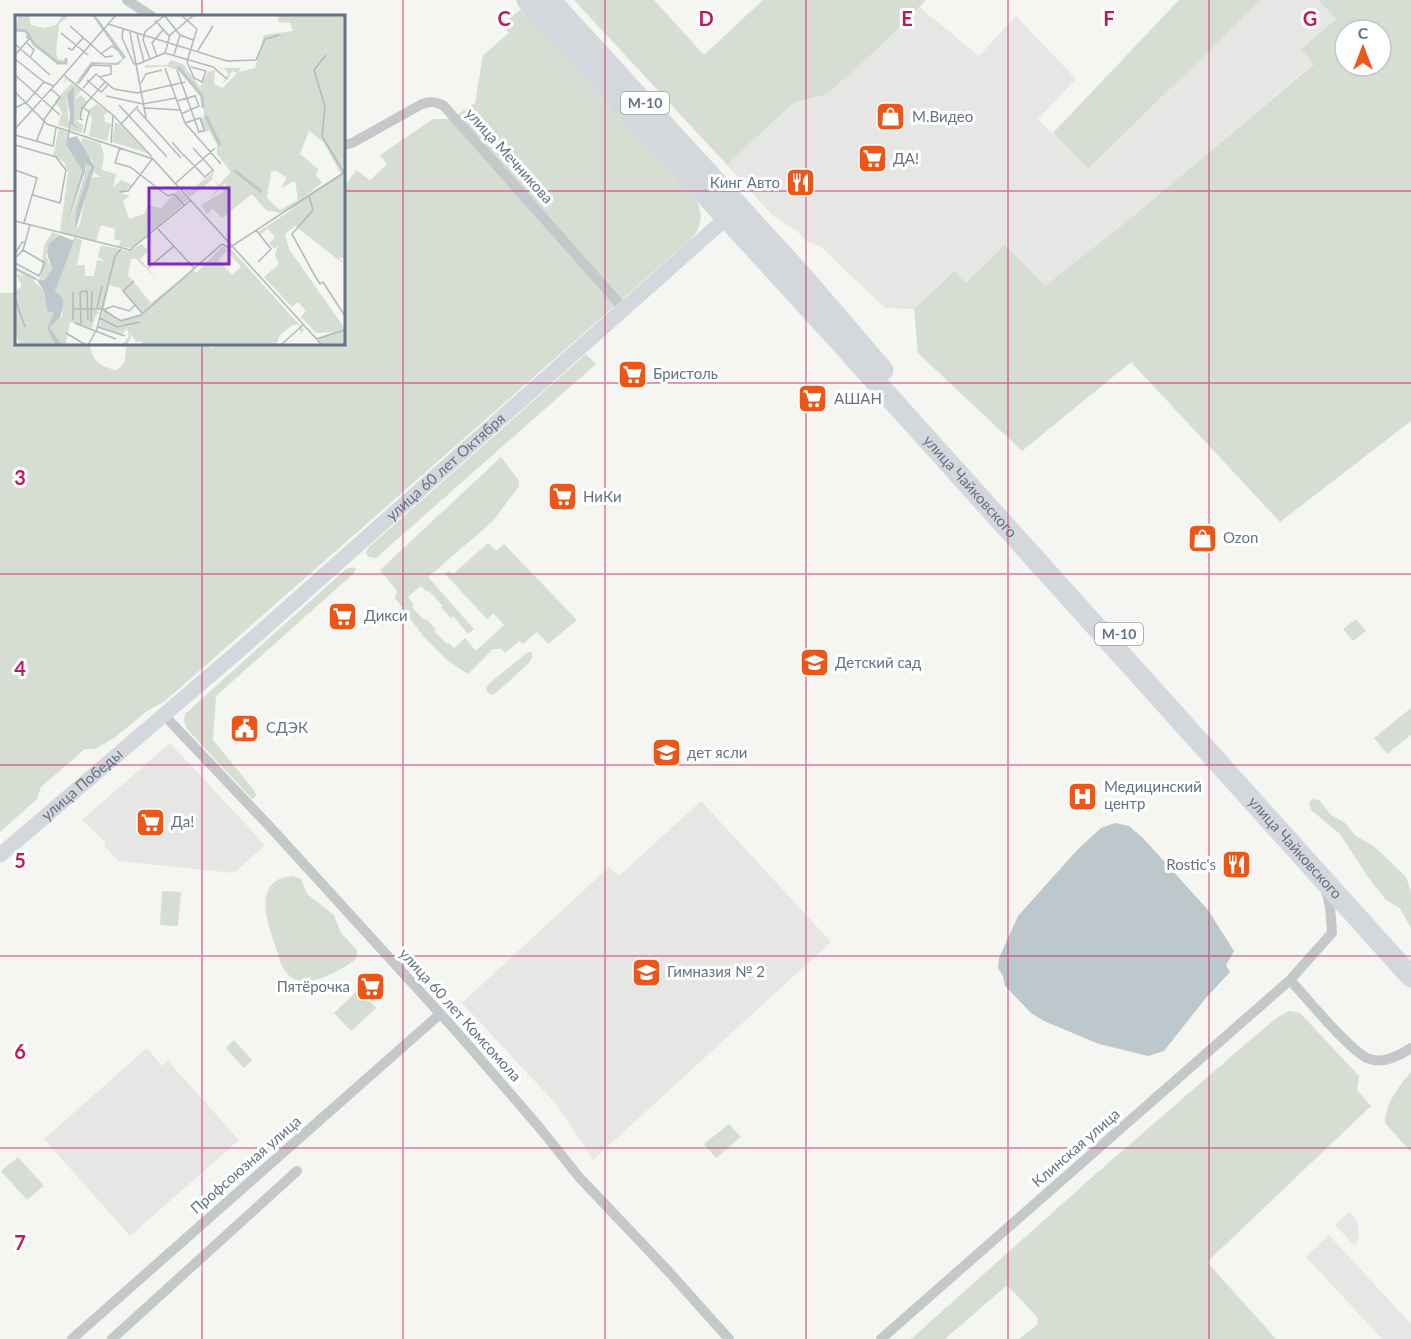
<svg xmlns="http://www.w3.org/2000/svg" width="1411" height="1339" font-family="Lato,sans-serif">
<rect width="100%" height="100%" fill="#f5f5f1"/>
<path fill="#e6e7e5" d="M1261 0H1318L1336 19 1301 49 1314 63 1132 217 1045 286 966 283 953 271 914 309 885 308 821 247 806 241 797 231 773 216 727 165 793 103 827 94 873 53 918 6 979 56 1016 16 1076 79 1038 119 1088 169Z
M170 743 265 845 234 873 118 861 104 845 106 843 82 820Z
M701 801 831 942 593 1160 556 1104 462 1003 609 867 619 876Z
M147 1048 162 1066 168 1061 239 1140 130 1236 44 1139Z
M1349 1212 1357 1220 1358 1226 1359 1240 1354 1245 1335 1225Z
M1329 1235 1411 1324V1339H1382L1306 1257Z"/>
<path fill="#d6ddd2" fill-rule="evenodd" d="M574 0H654L704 55 763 0H926L873 53 827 94 793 103 727 165Z
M1179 0H1261L1088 169 1053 133Z
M1318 0H1411V421L1280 522 1131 362 1022 451 918 353 914 309 954 271 966 283 1005 245 1045 286 1132 217 1314 64 1301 49 1336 19ZM1345 30H1381V66H1345Z
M525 6 697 201C703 216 702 225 692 238L165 701 147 711 114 738 95 749H85L41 787 37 799 0 832V293H16V344H90C92 361 100 367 117 370L124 363 127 344H205L212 348 216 344H344V187L356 170 370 180 387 164 380 155 433 119H451L475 103 483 55 509 33 502 24Z
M586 354 596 364 376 558 368 557 366 552 368 548Z
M501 457 519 481V486L493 521 428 577 474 629 468 634 453 616 451 618 441 607 443 606 429 591 427 592 421 586 408 597 414 604 412 607 424 620 426 619 436 629 434 631 447 644 449 643 454 648 465 638 476 651 504 625 493 613 487 619 445 574 449 571 453 574 488 543 496 551 504 544 577 620 548 644 537 632 523 644 519 641 505 653 501 649H493L468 674 447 660 423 636 395 598 397 591 380 570Z
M353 567 356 569 354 573 216 696 213 740 254 790 256 796 252 799 187 729 184 721 185 714 346 569Z
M1356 619 1366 631 1353 641 1343 629Z
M528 652 532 653V658L529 663 497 692 492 695 488 693 486 688 491 682Z
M1411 708V735L1387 754 1374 738Z
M1311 799 1319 800 1331 815 1344 822 1356 836 1375 847 1406 877 1411 892V928L1400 908 1386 900 1368 877 1340 834 1311 810 1309 804Z
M293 876 301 879 307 894 334 915 341 933 357 950 356 959C340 971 302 994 286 972 279 963 278 952 274 942 268 925 256 891 279 879 283 877 289 877 293 876Z
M162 891 181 892 178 926 160 925Z
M359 989 376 1008 351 1031 334 1013Z
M1289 1011 1300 1013 1359 1076 1357 1090 1371 1106 1207 1262 1276 1339H1019L1037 1325 1038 1318 1009 1287 1006 1286 945 1339H911L1099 1171 1256 1035 1278 1017Z
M234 1040 252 1060 244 1068 226 1048Z
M1411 1072V1152L1385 1123C1385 1104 1399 1086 1411 1072Z
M729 1124 741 1137 716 1158 704 1144Z
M18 1157 44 1186 27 1200 1 1171Z"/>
<path fill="#bdc8cd" d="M1115 823 1129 826 1143 838 1208 910 1234 951 1226 965 1230 972 1205 999 1164 1051 1148 1056 1099 1044 1044 1021 1031 1013 1005 986 1003 976 998 968 999 958 1018 916 1078 849 1101 828Z"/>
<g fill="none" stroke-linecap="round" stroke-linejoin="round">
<path stroke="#c5c8cb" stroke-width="10" d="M127 0 151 16
M344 145 352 143 422 104C430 101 436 101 444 106L625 310
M164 715 272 829 456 1031 539 1127 579 1177 669 1272 729 1339
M1290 980C1307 998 1348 1049 1367 1058 1382 1065 1399 1056 1411 1048
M72 1339 440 1014
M112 1339 297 1171
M881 1339 1290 980 1332 933 1330 906 1326 890"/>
<path stroke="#d4d8dc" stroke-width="15" id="s1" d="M0 855 241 649 733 212"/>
<g stroke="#d4d8dc" stroke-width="21">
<path id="s2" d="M527 0 839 341 1411 977"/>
<path d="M550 0 805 279 883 370"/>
</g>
</g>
<path fill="none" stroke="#c2185b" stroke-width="1.5" stroke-opacity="0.55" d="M202 0V16M403 0V1339M605 0V1339M806 0V1339M1008 0V1339M1209 0V1339M0 191H16M344 191H1411M202 344V1339M0 383H1411M0 574H1411M0 765H1411M0 956H1411M0 1148H1411"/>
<defs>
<symbol id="shop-square" viewBox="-11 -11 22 22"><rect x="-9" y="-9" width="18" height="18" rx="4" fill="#eb571b" stroke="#fff"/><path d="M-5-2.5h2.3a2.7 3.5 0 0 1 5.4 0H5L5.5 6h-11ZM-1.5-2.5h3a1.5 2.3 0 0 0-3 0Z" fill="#fff"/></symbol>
<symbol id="supermarket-square" viewBox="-11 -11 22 22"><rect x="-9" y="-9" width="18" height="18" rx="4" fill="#eb571b" stroke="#fff"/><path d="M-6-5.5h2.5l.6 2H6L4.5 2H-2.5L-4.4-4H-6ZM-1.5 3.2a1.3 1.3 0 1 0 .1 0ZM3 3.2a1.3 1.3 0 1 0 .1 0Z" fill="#fff"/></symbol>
<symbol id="restaurant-square" viewBox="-11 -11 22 22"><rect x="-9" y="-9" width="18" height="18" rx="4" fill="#eb571b" stroke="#fff"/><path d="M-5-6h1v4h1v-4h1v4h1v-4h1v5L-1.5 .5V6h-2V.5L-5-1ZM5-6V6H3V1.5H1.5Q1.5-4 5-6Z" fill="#fff"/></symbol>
<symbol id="school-square" viewBox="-11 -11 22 22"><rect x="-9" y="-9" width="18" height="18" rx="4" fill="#eb571b" stroke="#fff"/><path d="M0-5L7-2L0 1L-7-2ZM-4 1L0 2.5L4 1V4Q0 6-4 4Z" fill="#fff"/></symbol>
<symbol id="civic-square" viewBox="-11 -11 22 22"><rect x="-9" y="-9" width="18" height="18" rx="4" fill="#eb571b" stroke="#fff"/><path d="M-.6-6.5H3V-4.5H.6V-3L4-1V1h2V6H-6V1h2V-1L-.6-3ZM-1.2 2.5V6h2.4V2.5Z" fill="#fff"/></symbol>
<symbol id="hospital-square" viewBox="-11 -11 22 22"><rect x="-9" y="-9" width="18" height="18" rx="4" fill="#eb571b" stroke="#fff"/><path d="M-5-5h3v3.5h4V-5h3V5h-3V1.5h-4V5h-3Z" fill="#fff"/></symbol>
</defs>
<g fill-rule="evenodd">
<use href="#shop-square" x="874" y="100" width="33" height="33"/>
<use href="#supermarket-square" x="856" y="142" width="33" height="33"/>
<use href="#restaurant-square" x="784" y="166" width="33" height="33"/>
<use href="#supermarket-square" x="616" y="358" width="33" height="33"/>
<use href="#supermarket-square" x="796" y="382" width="33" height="33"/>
<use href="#supermarket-square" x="546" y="480" width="33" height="33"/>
<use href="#shop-square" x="1186" y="522" width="33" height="33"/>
<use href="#supermarket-square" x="326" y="600" width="33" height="33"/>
<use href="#school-square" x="798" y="646" width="33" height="33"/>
<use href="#civic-square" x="228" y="712" width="33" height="33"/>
<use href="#school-square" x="650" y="736" width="33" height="33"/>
<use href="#hospital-square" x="1066" y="780" width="33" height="33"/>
<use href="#supermarket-square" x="134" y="806" width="33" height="33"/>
<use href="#restaurant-square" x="1220" y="848" width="33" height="33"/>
<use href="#school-square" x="630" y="956" width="33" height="33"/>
<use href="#supermarket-square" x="354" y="970" width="33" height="33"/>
</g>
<g text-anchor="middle" stroke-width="6" stroke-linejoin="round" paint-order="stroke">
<g fill="#fff" stroke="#929da9" stroke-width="1.5">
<rect x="621" y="92" width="48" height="22" rx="4.5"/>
<rect x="1095" y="623" width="48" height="22" rx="4.5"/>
</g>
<g font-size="14" font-weight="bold" fill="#637384">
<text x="645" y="108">М-10</text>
<text x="1119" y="639">М-10</text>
</g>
<g font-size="15" fill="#637384" stroke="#fff" text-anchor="start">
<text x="912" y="122">М.Видео</text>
<text x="893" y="164">ДА!</text>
<text x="780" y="188" text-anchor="end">Кинг Авто</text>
<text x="653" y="379">Бристоль</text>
<text x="834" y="404">AШАН</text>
<text x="583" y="502">НиКи</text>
<text x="1223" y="543">Ozon</text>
<text x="364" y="621">Дикси</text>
<text x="835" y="668">Детский сад</text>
<text x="266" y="733">СДЭК</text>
<text x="687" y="758">дет ясли</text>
<text x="1104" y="792">Медицинский<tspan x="1104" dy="17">центр</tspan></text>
<text x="171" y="827">Да!</text>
<text x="1216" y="870" text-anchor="end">Rostic's</text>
<text x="667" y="977">Гимназия № 2</text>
<text x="350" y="992" text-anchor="end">Пятёрочка</text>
</g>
<g font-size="15" fill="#637384" stroke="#fff">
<text transform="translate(509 156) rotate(48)" y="5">улица Мечникова</text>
<text dy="5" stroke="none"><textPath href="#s1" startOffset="591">улица 60 лет Октября</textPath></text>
<text dy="5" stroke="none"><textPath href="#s2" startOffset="658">улица Чайковского</textPath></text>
<text dy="5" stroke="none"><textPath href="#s1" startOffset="108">улица Победы</textPath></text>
<text dy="5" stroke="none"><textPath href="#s2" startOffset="1144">улица Чайковского</textPath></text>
<text transform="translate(460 1015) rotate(48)" y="5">улица 60 лет Комсомола</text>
<text transform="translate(1076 1148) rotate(-41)" y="5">Клинская улица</text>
<text transform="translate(246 1165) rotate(-41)" y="5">Профсоюзная улица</text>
</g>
</g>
<g transform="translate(15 15)">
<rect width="330" height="330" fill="#f5f5f1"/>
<path d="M4 0 14 1 16 10 29 13 41 10 48 0H55L44 9 41 38 43 44 52 46 43 47 20 29 11 15 0 14ZM264 0H330V244L323 242 330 250 280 211 270 219 274 234 328 311 330 330H308L303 324 319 317 301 318 286 302 291 296 283 287 277 292 249 262 264 249 260 239 264 229 260 234 254 229 260 222 253 214 245 220 243 217 279 193 265 198 251 195 237 179 207 203 198 194 192 199 186 190 208 177 212 166 196 183 203 171 198 164 175 182 166 172 169 170 174 176 199 157 197 163 204 170 216 157 202 139V129L194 116 178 119 189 115 185 103 189 102 188 86 168 57 150 51 130 53V50H152L156 45 168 49 185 72 193 57 200 55 199 69 208 73 222 58 217 56 214 63 207 69 213 59 210 54 203 53H226L223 57 240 53 249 20 278 16 275 8 263 7ZM294 116 308 127 326 159 290 181 307 168 301 160 303 154 285 139ZM260 155 272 163 266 173 280 166 283 185 265 195 252 183 256 157ZM50 63 59 69 52 81 54 113 43 110 47 98 40 86 57 68 51 65 48 69ZM60 69 67 74 59 85 66 80 72 87 62 106 68 110 67 118 55 115 56 109H60L55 81ZM82 89 93 97 89 100 90 107 96 109 92 126 74 121 77 104 73 95ZM100 107 106 110 132 138 97 127ZM44 114 53 118 51 131 67 154 49 215 70 154 53 212 71 160V153L67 143 73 147 76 158 61 196 58 219 65 209 72 174 78 162H87L80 159 78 146 66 133 67 123 85 128 89 139 87 155 101 159 98 173 106 165 117 170 107 179 115 180 108 186 114 204 129 199 133 190 146 193 163 175 174 184 118 233 103 232 106 226 99 224 100 214 86 210 81 226 45 217 53 158 49 147 38 141ZM37 217 45 220 34 228 31 241 37 255 31 264 25 265 29 231ZM59 222 67 225 62 250H70V261H79L82 245 90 246 83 242 86 230 114 236 127 229 133 236 125 244 141 263 121 244H116L113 260 136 288 178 255 181 258 208 231 212 236 203 245 217 260 226 252 213 237 215 233 289 315 286 319 283 309 276 311 265 320 261 330H123L129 326 121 327 117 320 112 330H107L114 321 112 314 107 319 84 312 88 295 81 294 85 298 81 300 77 313 55 307 51 328 61 330H47L35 314 47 301 48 283 40 276ZM94 270 105 273 127 299 103 305 89 293ZM1 259 14 261 29 276 32 296 39 298 32 313 40 330H6L0 318V276L7 271Z" fill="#d6ddd2" fill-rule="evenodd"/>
<path d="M77 0H79L83 4 111 42 103 50 77 49 59 72V108L63 114 56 109 54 123 62 121 80 152 59 219 61 196 76 152 70 148 71 161 53 212 70 161V157L49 215 67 155 51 130 55 100 52 80 76 47 101 48 108 44ZM45 220 59 226 40 276 48 283V291L45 303 35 313 47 330H40L32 313 39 298 32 296 29 276 21 264 29 265 33 261 37 254 32 238 34 228Z" fill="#bdc8cd"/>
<path fill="none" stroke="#bdc8cd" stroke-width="3" d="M0 15 11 16 19 29 43 48H51V43M163 52 187 81 188 93M191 101 205 130M219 155 247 177M1 254 21 264"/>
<path fill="none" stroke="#b2b9be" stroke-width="1.5" d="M149 0 165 20 178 25M166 0 182 14M140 5 154 21M93 9 212 46 241 45 250 24 264 20M55 11 90 42 98 41M108 14 107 23 119 49H123M115 17 131 103M46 18 73 40M122 19 129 47M11 27 19 35 15 43M0 29 35 60M53 33 57 35 68 23M182 37 198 11M87 38 97 31 102 35M150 38 155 20 179 0M0 40 14 24 11 21M159 40 165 20M311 40 299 55 310 92 307 121 329 158M142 41 137 28 148 15M0 44 29 67M135 44 128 25 130 17 150 0M123 49 150 38 198 52 212 64M176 52 191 56 187 67 179 63 172 47 182 14M150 53 170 108 206 149M162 55 184 117M0 60 45 100M49 60 99 101 137 142M72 65 86 77 93 70M126 68 131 59 147 55M63 69 77 50 96 51V59L85 62M68 73 81 59 99 74 122 78 170 67M0 77 32 109 138 144 307 330M91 81 128 89 161 83M162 86 180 81 184 91 166 99M104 90 152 142M68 92 74 97 69 118M0 93 12 87 29 67 39 71 101 0M130 93 165 95M122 94 166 143M68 105 65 104 67 93 90 67M28 106 45 82 36 74M170 108 185 103 189 115 184 117M106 109 123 91M0 114 39 71M0 120 38 131 41 113M21 127 29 107M157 127 169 141M96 128 98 100M0 130 41 142 51 155 45 188 18 180M105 132 100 148 115 152 153 181 159 179 170 191M178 133 199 156M169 140 190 162 198 155M0 155 22 163 9 208M161 168 200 133M104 177 113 176 138 143M294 181 298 195 277 219 300 261 305 269 308 267 330 301M0 206 115 235 176 185M143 214 179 253M241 215 256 234 243 247M207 229 214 233 330 157M8 235 30 248M0 239 7 227 11 228M0 243 8 235 15 210M0 248 24 261 30 248M133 253 159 231M119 266 108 276 128 299M58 277V305M0 284 10 312M82 293 87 271M58 294H87M87 294 106 306 126 300 207 229M88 295 98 291 114 296 120 290M85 303 102 312 125 307M76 307 77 276M60 308 101 324M66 309 65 277 72 276 73 305M83 312 110 321M51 318 71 330M301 324 330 315M73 330 82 314 100 241 106 234M266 330 288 310"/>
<path fill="#7b2cbf" fill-opacity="0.15" stroke="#7b2cbf" stroke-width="3" d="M134 173H214V249H134Z"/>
<rect width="330" height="330" fill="none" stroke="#637384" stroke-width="3"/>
</g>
<g font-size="20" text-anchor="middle" font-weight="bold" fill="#c2185b" stroke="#fff" stroke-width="6" stroke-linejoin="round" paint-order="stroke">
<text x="504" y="26">C</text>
<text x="706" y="26">D</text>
<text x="907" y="26">E</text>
<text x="1109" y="26">F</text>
<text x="1310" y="26">G</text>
<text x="20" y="485">3</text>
<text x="20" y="676">4</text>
<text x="20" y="868">5</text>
<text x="20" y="1059">6</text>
<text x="20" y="1250">7</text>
</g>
<g transform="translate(1363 48)"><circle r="28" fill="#ffffff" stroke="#c1c7ce" stroke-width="1.5"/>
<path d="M0-4.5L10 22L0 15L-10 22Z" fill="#eb571b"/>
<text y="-9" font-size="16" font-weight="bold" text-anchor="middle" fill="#637384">С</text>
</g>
</svg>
